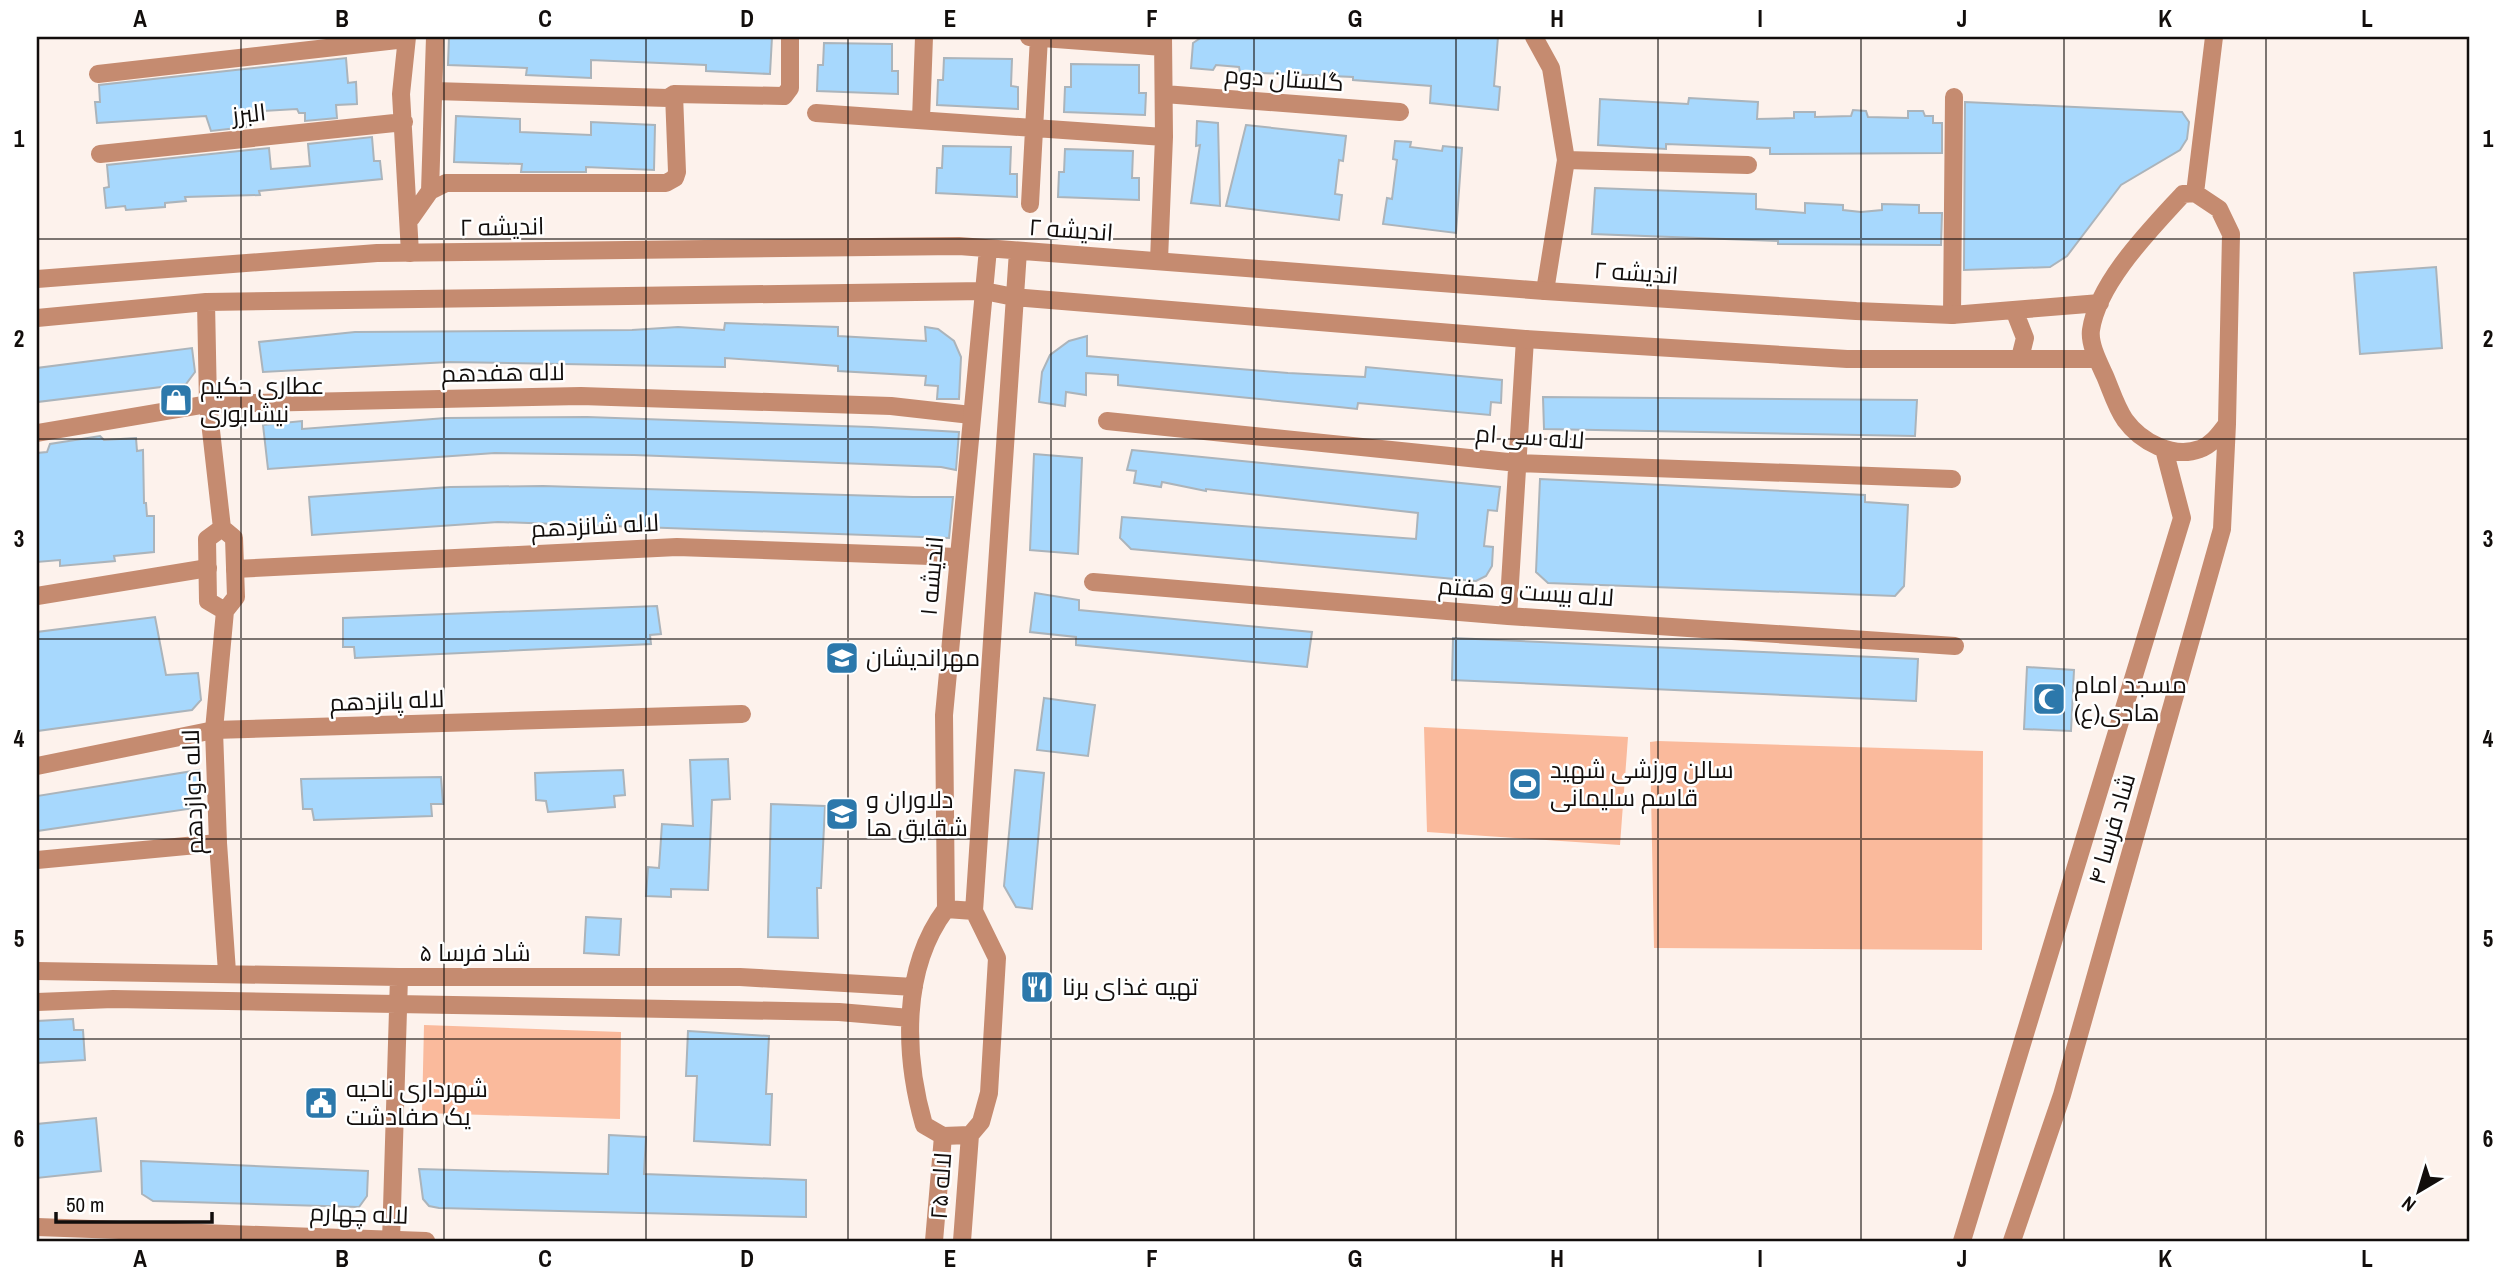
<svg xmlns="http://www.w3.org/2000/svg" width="2507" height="1278" font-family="'Archivo Narrow',Cairo,sans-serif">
<rect width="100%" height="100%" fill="#fdf2ec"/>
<path fill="#faba9c" d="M1424 727 1628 737 1620 845 1427 832Z
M1658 741 1983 751 1982 950 1654 948 1650 742Z
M424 1025 621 1032 620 1119 422 1113Z"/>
<path fill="#a7d8fd" stroke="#abb4bb" stroke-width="2" d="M449 37H772L770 74 706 71V65L591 60V78L526 75 527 68 448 65Z
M1202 37H1498L1494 86 1500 87 1498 110 1430 103 1431 86 1353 80V77L1240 72 1239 67 1216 65 1213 70 1191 68 1193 43Z
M824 43 892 44V71H898V94L817 91 818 65H823Z
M346 58 348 83 356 82 357 104 336 105 337 118 305 121V113H299L297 109 245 112 246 127 211 131 206 116 97 123 95 102H100L99 85Z
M944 58 1012 59 1011 86 1018 87V109L937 105 938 80H943Z
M1071 64 1139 65V93H1146L1145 115 1064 112 1065 87H1071Z
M1689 98 1758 102 1757 119 1794 118V112H1815V117L1851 116 1853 110 1866 111 1868 117 1908 118V111H1923L1925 116H1933V123H1942V153L1770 154V148L1666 144V149L1598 145 1600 99 1688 104Z
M1965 102 2182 112 2189 122 2187 139 2180 150 2121 185 2067 256 2050 267 1964 270Z
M456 116 520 119V132L591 135V122L655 125 654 170 586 167V172H521L522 164 454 162Z
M1197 121 1218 123 1220 206 1191 203 1200 145 1196 146Z
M1246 125 1346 136 1343 161 1339 160 1335 194 1342 195 1339 220 1226 206Z
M372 137 374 161H380L382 179 259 191 260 195 185 197 186 201 165 203V207L126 210 125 206 106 208 104 188 109 187 107 165 269 148 271 169 310 166 308 144Z
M1395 141 1411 142 1410 147 1442 151 1443 146 1462 148 1456 233 1383 224 1387 198 1392 199 1397 160 1393 159Z
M943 146 1011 147 1010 174H1017V197L936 193 937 168H942Z
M1065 149 1133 151 1132 178H1139V200L1058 197 1059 172H1064Z
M1595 188 1756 194V209L1805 213V203L1843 205V210L1861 212 1882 210V204L1919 205V213H1942L1941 245 1778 244V241L1592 234Z
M2436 267 2442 348 2360 354 2354 273Z
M725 323 838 327V336L926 341 925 327 938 329 954 341 961 357 959 399H937L938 386 925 385 926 376 838 371V366L725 358V367L449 362 263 372 259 342 355 332 632 330 678 327 724 330Z
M1087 336V356L1288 373 1365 377 1366 367 1502 380 1501 403 1491 402 1490 415 1358 403 1357 409 1339 407 1118 385V375L1086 373V395L1066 392 1065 406 1039 402 1042 372 1050 355 1069 341Z
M192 348 195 372 186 384 37 402V368Z
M1543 397 1917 400 1915 436 1544 429Z
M587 417 871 427 959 432 956 470 941 467 634 455 495 453 268 469 263 425 302 421V429L446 418Z
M100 436 104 440 136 438 137 451 143 450 144 503H146L147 516H154V552L114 556 115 561 60 566V560L37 562V453L47 452 50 444Z
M1132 450 1500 487 1497 511 1488 510 1484 546 1493 547 1492 566 1486 576 1476 581 1131 549 1120 538 1122 517 1416 539 1418 513 1206 489V491L1162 482 1161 487 1134 483 1136 471 1127 470Z
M1034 454 1082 458 1078 554 1030 550Z
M1540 479 1865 495V502L1908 505 1904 586 1895 596 1548 583 1536 572Z
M543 486 913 497H953L949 538 498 522 312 535 309 497 450 487Z
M1035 593 1079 600V610L1312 632 1307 667 1076 645V637L1030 632Z
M657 606 661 634 650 635 651 644 355 658 354 647H343V618Z
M155 617 166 675 198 673 201 700 192 710 37 731V632Z
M1453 638 1918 659 1916 701 1452 680Z
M2027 667 2074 670 2071 731 2024 729Z
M1044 698 1095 705 1088 756 1037 750Z
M728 759 730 799 712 800 708 890 671 889V897L646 896 648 867 659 868 662 824 693 826 690 760Z
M199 770 201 797 195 798V808L37 831V796Z
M623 770 625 795 614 796 615 807 548 812 546 801 536 800 535 773Z
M1015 770 1044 773 1032 909 1016 907 1004 886Z
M441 777 443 804H431L432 816 314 820 312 809H303L301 779Z
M771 804 825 806 821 888H817L818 938 768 937Z
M586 917 621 919 619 955 584 953Z
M73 1019 74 1030H83L85 1060 37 1063V1021Z
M688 1031 769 1036 766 1094H772L770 1145 694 1141 697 1076H686Z
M96 1118 101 1171 37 1178V1124Z
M609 1135 646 1137 644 1174 806 1180V1217L439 1208 429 1206 423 1199 419 1169 608 1174Z
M141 1161 368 1171 367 1196 359 1207 153 1201 142 1194Z"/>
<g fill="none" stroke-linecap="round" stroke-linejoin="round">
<path stroke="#c58b70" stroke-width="18" d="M407 37 401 94 410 253
M1029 37 1163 47
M1534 37 1551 68 1566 160 1545 291
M98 74 406 39
M434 91 668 98 674 94 784 96 790 88V37
M1164 94 1400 112
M816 113 1164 137
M921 119 924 37
M100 154 404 122
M1566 160 1748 165
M430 191 435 37
M1030 204 1039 37
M411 218 430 191 446 183H666L675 178 677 172 674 94
M1159 260 1164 137 1163 37
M1952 315 1954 97
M1107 421 1518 463 1952 479
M37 433 208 404 581 396 891 406 971 415
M235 569 677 547 958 557
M1093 582 1508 616 1955 646
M37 596 208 568
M1508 616 1525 339
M37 766 214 730 742 714
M37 860 218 843
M37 1227 426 1241"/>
<path stroke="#c58b70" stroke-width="18" d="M2195 193 2219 209 2231 234 2227 424C2220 433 2212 445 2200 449 2173 459 2141 442 2125 420 2116 407 2111 390 2105 376 2099 363 2089 344 2091 330 2098 282 2151 229 2183 194Z
M2195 193 2214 37
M37 279 377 253 959 246 1545 291 1856 311 1952 315 2100 303
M206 302 208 404 222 528
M2014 310 2025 338 2020 358
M37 318 206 302 984 291 1014 297 1525 339 1847 359H2097
M222 528 234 538 236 597 225 611 208 601 207 539Z
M225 611 214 730 218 843 227 972
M946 909 944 715 988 249
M974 911 946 909C901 969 904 1055 924 1125L943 1136 970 1135 981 1122 989 1093 997 958 974 911 1018 251
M37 971 399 977H740L914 987
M37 1002 113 999 839 1012 910 1018
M391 1241 399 977
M934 1241 943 1136
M962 1241 970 1135
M1962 1241 2182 518 2164 449
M2012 1241 2062 1095 2222 529 2227 424"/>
</g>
<path fill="none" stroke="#120e0c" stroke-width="2" stroke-opacity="0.55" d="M241 37V1241M444 37V1241M646 37V1241M848 37V1241M1051 37V1241M1254 37V1241M1456 37V1241M1658 37V1241M1861 37V1241M2064 37V1241M2266 37V1241M37 239H2470M37 439H2470M37 639H2470M37 839H2470M37 1039H2470"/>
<defs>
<symbol id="shop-square" viewBox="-11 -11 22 22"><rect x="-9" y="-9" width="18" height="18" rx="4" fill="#2c78ab" stroke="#fff"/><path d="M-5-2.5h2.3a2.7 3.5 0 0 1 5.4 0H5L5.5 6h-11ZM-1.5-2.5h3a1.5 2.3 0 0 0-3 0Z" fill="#fff"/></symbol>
<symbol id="school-square" viewBox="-11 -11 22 22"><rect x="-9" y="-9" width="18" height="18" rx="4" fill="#2c78ab" stroke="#fff"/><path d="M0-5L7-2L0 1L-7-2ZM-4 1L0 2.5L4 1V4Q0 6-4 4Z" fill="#fff"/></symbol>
<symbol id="mosque-square" viewBox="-11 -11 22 22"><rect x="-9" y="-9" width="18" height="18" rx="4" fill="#2c78ab" stroke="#fff"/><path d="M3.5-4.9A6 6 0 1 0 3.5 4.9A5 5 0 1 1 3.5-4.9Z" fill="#fff"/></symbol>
<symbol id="stadium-square" viewBox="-11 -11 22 22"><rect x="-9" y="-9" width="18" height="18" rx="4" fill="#2c78ab" stroke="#fff"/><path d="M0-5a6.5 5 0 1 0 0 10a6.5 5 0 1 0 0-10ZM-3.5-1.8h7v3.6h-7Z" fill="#fff"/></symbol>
<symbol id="restaurant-square" viewBox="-11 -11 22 22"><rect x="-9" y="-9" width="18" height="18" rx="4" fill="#2c78ab" stroke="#fff"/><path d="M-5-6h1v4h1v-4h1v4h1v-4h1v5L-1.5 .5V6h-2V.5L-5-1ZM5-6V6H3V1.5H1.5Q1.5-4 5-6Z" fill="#fff"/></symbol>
<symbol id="civic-square" viewBox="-11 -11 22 22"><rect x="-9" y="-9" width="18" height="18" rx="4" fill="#2c78ab" stroke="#fff"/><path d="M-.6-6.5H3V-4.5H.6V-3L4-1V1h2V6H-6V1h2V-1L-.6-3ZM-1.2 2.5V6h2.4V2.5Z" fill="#fff"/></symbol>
</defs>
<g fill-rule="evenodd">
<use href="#shop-square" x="157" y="381" width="38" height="38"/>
<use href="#school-square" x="823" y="639" width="38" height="38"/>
<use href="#mosque-square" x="2030" y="680" width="38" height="38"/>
<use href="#stadium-square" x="1506" y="765" width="38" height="38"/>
<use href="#school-square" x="823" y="795" width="38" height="38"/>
<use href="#restaurant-square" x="1018" y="968" width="38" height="38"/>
<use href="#civic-square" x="302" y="1084" width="38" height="38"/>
</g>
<g text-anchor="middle" stroke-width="5" stroke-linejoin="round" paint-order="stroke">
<g font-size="24" fill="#120e0c" stroke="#fff">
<text transform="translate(1284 79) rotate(4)" y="8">گلستان دوم</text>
<text transform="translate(249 114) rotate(-6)" y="8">البرز</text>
<text transform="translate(502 227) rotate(-1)" y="8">اندیشه ۲</text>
<text transform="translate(1071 230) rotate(4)" y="8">اندیشه ۲</text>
<text transform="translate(1636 273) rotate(4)" y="8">اندیشه ۲</text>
<text transform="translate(503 373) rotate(-1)" y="8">لاله هفدهم</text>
<text transform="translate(1530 437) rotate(4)" y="8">لاله سی ام</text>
<text transform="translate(595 526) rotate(-3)" y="8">لاله شانزدهم</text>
<text transform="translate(932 576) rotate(-85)" y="8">اندیشه ۱</text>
<text transform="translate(1526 592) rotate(4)" y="8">لاله بیست و هفتم</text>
<text transform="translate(387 701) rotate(-2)" y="8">لاله پانزدهم</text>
<text transform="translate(193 792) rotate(-92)" y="8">لاله دوازدهم</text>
<text transform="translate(2112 829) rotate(-74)" y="8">شاد فرسا ۴</text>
<text x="475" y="961">شاد فرسا ۵</text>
<text transform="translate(941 1186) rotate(-86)" y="8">لاله ۲۵</text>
<text transform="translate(359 1214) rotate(2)" y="8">لاله چهارم</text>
</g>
<g font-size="24" fill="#120e0c" stroke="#fff" text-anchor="start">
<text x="200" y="394">عطاری حکیم<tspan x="200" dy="28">نیشابوری</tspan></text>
<text x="866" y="666">مهراندیشان</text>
<text x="2074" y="693">مسجد امام<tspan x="2074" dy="28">هادی(ع)</tspan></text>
<text x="1550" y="778">سالن ورزشی شهید<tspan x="1550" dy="28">قاسم سلیمانی</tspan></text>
<text x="866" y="808">دلاوران و<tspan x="866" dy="28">شقایق ها</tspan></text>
<text x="1062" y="995">تهیه غذای برنا</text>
<text x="346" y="1097">شهرداری ناحیه<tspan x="346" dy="28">یک صفادشت</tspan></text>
</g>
</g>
<rect width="2507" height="1278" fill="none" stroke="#ffffff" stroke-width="77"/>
<g transform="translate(2419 1191) rotate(218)" stroke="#ffffff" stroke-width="5" paint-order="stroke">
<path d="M0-5L12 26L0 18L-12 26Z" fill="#120e0c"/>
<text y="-10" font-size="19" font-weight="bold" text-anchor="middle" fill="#120e0c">N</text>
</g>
<path d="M56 1212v10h156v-10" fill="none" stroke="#120e0c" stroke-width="3.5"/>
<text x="66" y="1212" font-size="21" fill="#120e0c" stroke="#ffffff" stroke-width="5" paint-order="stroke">50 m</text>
<rect x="38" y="38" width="2430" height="1202" fill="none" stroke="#120e0c" stroke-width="2.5"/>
<g font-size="23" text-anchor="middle" font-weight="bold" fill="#120e0c">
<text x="140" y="27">A</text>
<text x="342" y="27">B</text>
<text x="545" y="27">C</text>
<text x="747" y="27">D</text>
<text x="950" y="27">E</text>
<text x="1152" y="27">F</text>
<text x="1355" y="27">G</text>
<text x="1557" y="27">H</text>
<text x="1760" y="27">I</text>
<text x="1962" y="27">J</text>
<text x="2165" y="27">K</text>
<text x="2367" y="27">L</text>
<text x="19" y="147">1</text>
<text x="2488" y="147">1</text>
<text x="19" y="347">2</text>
<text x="2488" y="347">2</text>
<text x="19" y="547">3</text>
<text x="2488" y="547">3</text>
<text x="19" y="747">4</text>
<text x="2488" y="747">4</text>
<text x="19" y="947">5</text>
<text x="2488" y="947">5</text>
<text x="19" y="1147">6</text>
<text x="2488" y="1147">6</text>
<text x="140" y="1267">A</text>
<text x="342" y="1267">B</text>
<text x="545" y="1267">C</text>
<text x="747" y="1267">D</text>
<text x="950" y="1267">E</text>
<text x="1152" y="1267">F</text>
<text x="1355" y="1267">G</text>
<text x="1557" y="1267">H</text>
<text x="1760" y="1267">I</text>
<text x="1962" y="1267">J</text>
<text x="2165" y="1267">K</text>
<text x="2367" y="1267">L</text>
</g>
</svg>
